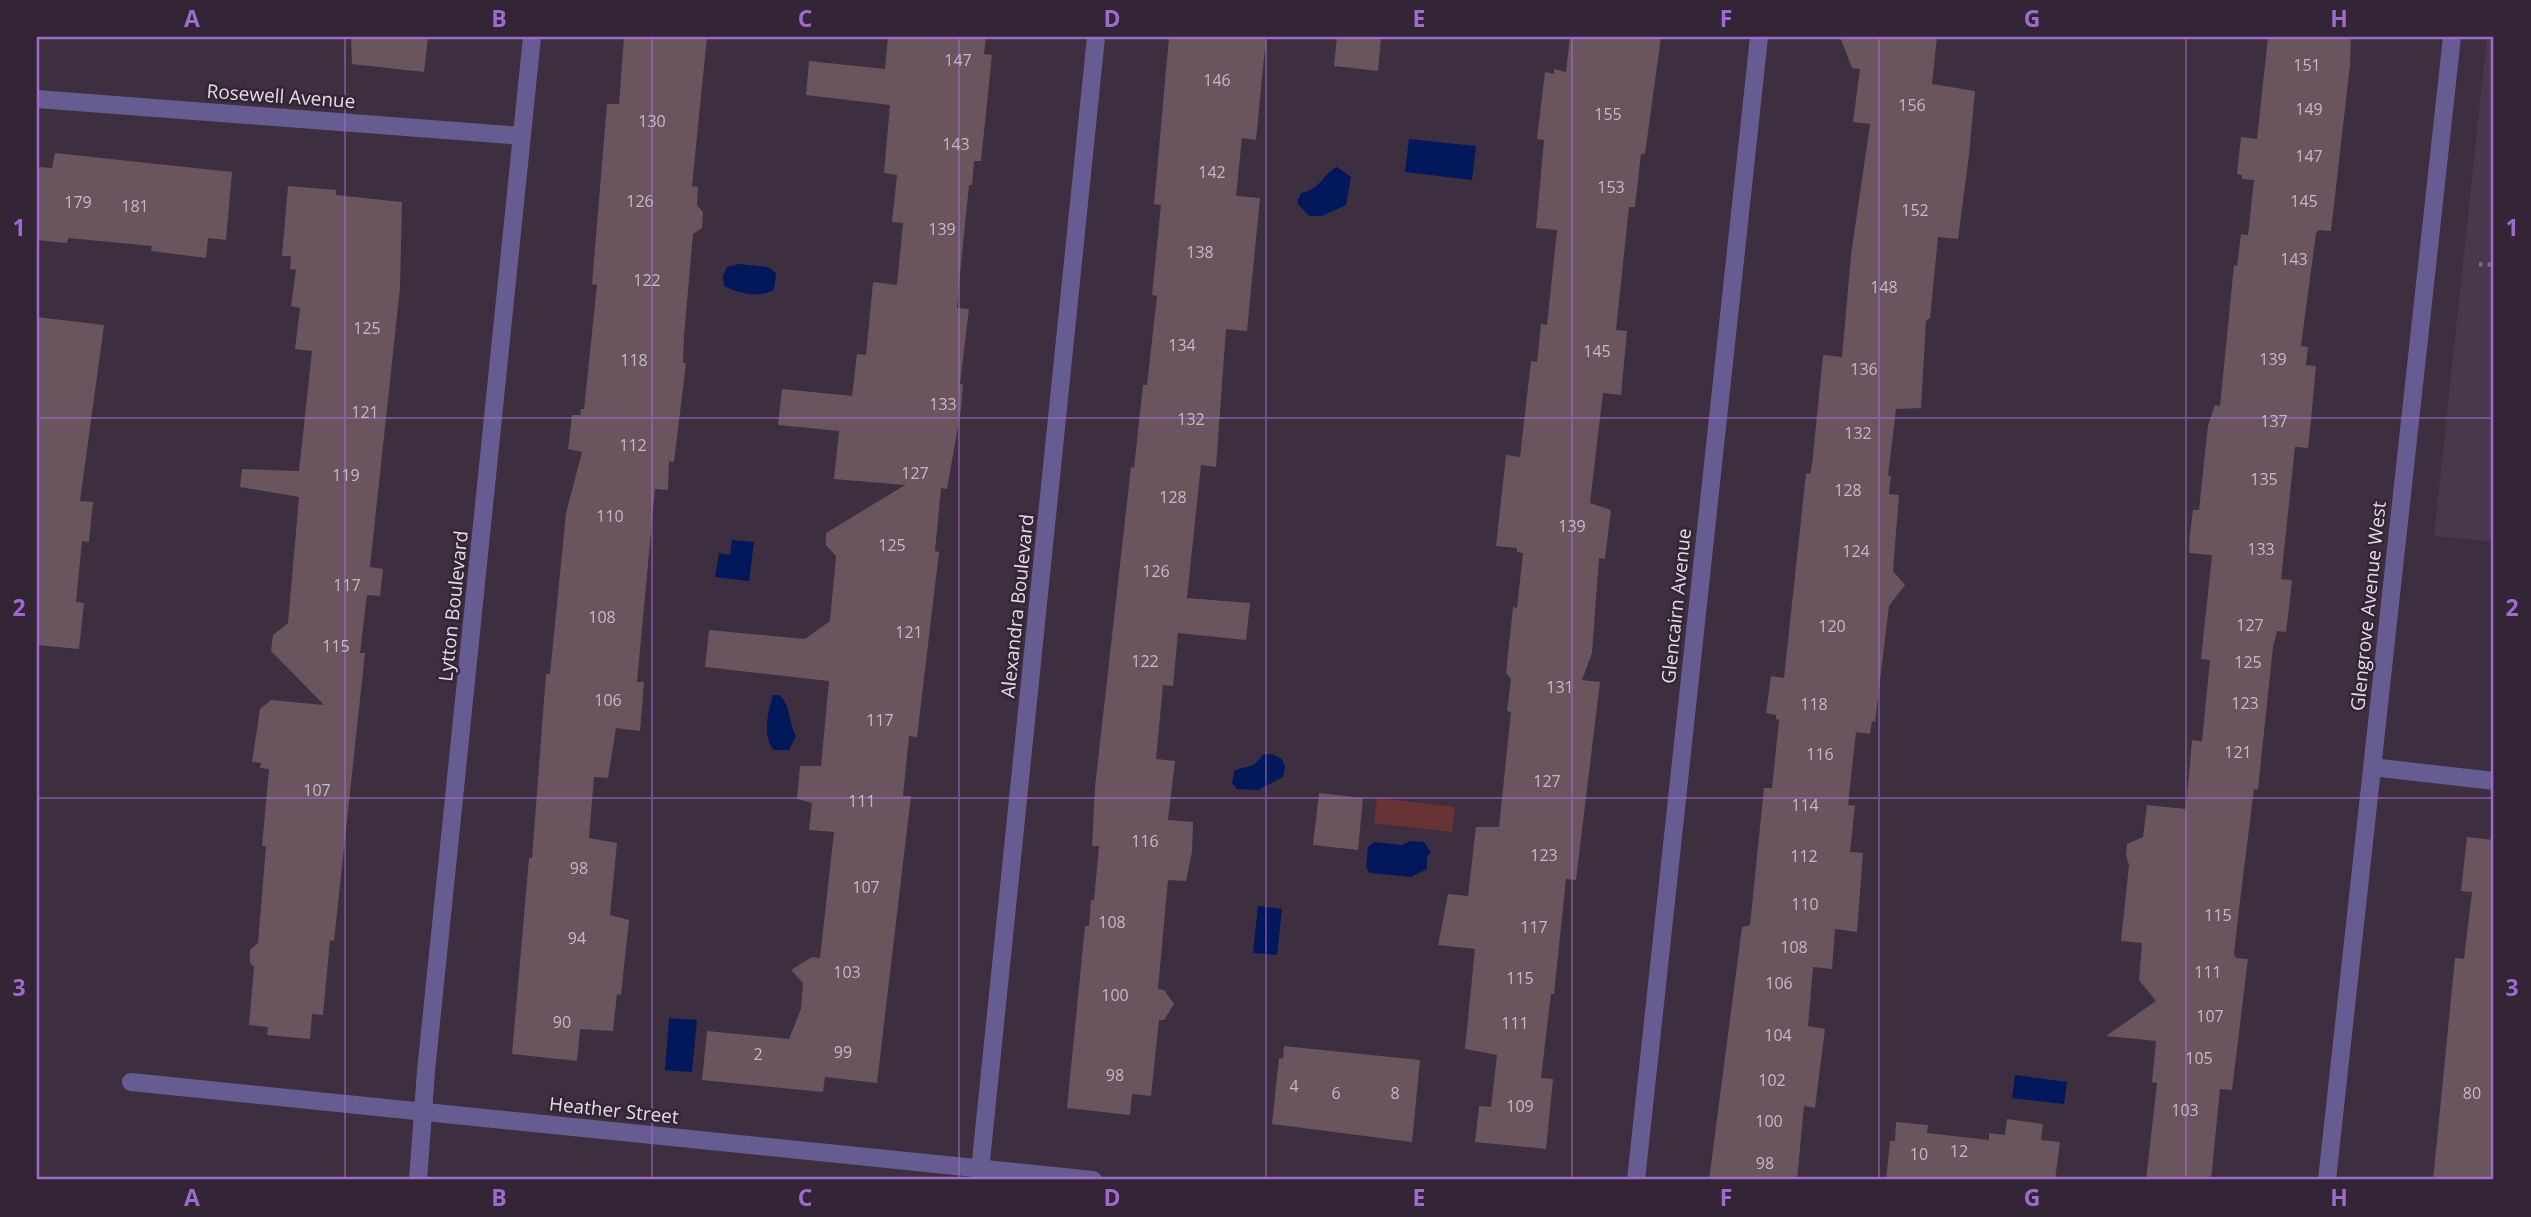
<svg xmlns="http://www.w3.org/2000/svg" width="2531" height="1217" font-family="'Open Sans',sans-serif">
<rect width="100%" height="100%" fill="#3d2f3f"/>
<path fill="#49374c" d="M2487 37H2494V542L2434 536Z"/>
<path fill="#683335" d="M1377 798 1455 807 1452 832 1374 823Z"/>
<path fill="#03175b" d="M1409 139 1476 146 1472 180 1405 172Z
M1337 167 1351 177 1346 205 1322 216H1309L1297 203 1301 193C1323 188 1320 176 1337 167Z
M738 264 768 267 776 273 774 290C759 298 739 294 724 286L723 276 727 267Z
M732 540 754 542 749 581 715 577 719 553 730 555Z
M773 695H779C791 704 788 722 796 736L789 750H774C762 737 768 711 773 695Z
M1272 754 1282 759 1285 767 1283 777 1258 790 1237 789 1232 783 1235 770 1254 765 1263 755Z
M1410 841 1424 842 1431 853 1427 856V869L1411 877 1370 873 1366 867 1368 847 1374 842 1402 845Z
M1258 906 1282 909 1277 955 1253 953Z
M669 1018 697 1020 692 1072 665 1070Z
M2015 1075 2067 1082 2064 1104 2012 1098Z"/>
<path fill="#6a545e" d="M351 37H428L424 72 352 64Z
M624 37H707L692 186 698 187 697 205 703 212 702 228 693 234 684 336 683 363H686L674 462 669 461 668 490 655 489 637 682H644L640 731 616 728 608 778 594 777 589 838 617 843 610 915 629 920 621 995 617 994 613 1031 580 1029 577 1061 512 1054 529 858H532L546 674H550L566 513 582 452 568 449 572 415H580L581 409H584L597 285 592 284 607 104H619Z
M888 37H986L984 54 992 55 981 161H974L972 185H969L960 274 957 308 969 309 960 384H963L961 409 947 489 941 488 935 551 939 552 917 737 909 736 903 796H911L877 1083 825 1077 823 1092 702 1080 707 1031 789 1039 801 1009 803 983 791 970 812 957 820 958 834 832 809 830 812 803 797 799 800 766H821L829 681 705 667 709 630 805 639 830 621 836 556 826 545V533L905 485 834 479 839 431 778 425 782 389 852 396 857 354 866 355 873 282 897 285 903 223 892 222 897 175 884 173 890 105 806 95 809 61 885 69Z
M1169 37H1266L1256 140 1242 138 1236 196 1260 198 1247 331 1226 329 1216 467 1201 465 1187 598 1250 603 1246 640 1178 633 1173 686 1163 685 1156 759 1175 761 1168 820 1193 822 1192 852 1186 881 1168 880 1158 989 1164 990 1174 1004 1164 1020H1159L1151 1096 1132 1094 1130 1115 1067 1108 1085 926H1089L1091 900H1094L1099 846H1092L1095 787 1131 467 1134 468 1143 385H1147L1157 296 1152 295 1161 205 1154 204Z
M1337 37H1381L1378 71 1334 66Z
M1570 37H1661L1645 154H1641L1635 207H1629L1616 330 1627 331 1621 395 1603 393 1590 503 1611 510 1605 559 1599 558 1592 653 1582 680 1600 682 1576 880 1566 879 1554 994H1551L1549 1010 1541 1078 1553 1079 1546 1149 1475 1142 1479 1106 1491 1107 1497 1055 1465 1049 1475 949 1438 945 1448 894 1468 896 1476 827H1499L1511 712 1507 711 1511 679 1506 673 1513 607 1517 608 1523 553 1517 552V548L1496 546 1506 455 1520 457 1531 361 1537 362 1541 324 1547 325 1557 230 1536 228 1544 140 1537 139 1545 72 1554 74V69L1566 72Z
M1840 37H1937L1932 84 1975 91 1969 155 1958 239 1938 237 1930 318 1926 321 1921 408 1896 409 1888 476H1891L1889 494 1899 495 1893 571 1905 585 1889 606 1875 722 1872 721 1870 734 1856 732 1848 805 1855 806 1850 852 1863 853 1857 932 1835 929 1832 969 1813 967 1808 1026 1825 1029 1815 1108 1804 1106 1797 1180H1709L1742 927 1750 925 1764 788H1772L1779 720 1776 719V715L1766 713 1771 676 1784 678 1806 473 1810 474 1812 465 1823 355 1842 357 1851 255 1870 124 1853 122 1860 69 1852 68Z
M2268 37H2351L2350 65 2331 231 2319 230 2316 233 2301 346 2308 347 2306 365 2316 366 2311 420 2308 448 2295 447 2281 579 2292 580 2289 608 2286 632 2277 631 2273 647 2258 789H2254L2240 901 2234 954 2236 958 2248 959 2232 1090 2220 1089 2211 1180H2146L2157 1083 2152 1082 2156 1041 2106 1036 2156 1001 2139 980 2142 943 2121 941 2129 865 2126 855 2127 844 2143 837 2147 805 2186 809 2192 740 2202 741 2210 660 2201 659 2212 555 2189 553 2190 534 2193 510H2199L2208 425 2215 405 2220 406 2234 265 2237 266 2241 234 2248 235 2254 180 2242 179V175L2237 174 2241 137 2257 139Z
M55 153 232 172 226 240 208 238 206 258 151 251 152 246 68 238 67 243 37 240V167L52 168Z
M288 186 336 190V195L402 202 400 288 370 567 383 569 380 596 367 595 360 653H365L334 941 330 940 323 1015 312 1014 310 1039 267 1035 268 1027 249 1025 254 967 250 963V950L258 943 266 846H262L269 769 260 768 261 763 252 762 260 709 271 700 324 705 271 651 273 635 288 623 299 497 240 487 242 469 299 471 312 351 295 349 300 308 291 306 296 270 290 269 291 256H282Z
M37 317 104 325 80 501 93 502 89 542 82 541 76 602 84 603 79 649 37 645Z
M1319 793 1363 798 1358 850 1313 845Z
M2467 837 2494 840V1180H2433L2455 958 2464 959 2472 892 2461 891Z
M1284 1046 1420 1060 1412 1142 1272 1124 1279 1058 1283 1059Z
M2007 1119 2043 1124 2041 1140 2060 1142 2055 1180H1886L1890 1141H1895L1896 1122 1928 1125 1927 1133 1989 1140V1133L2005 1135Z"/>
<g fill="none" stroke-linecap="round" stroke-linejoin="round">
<path stroke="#776a78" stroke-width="4.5" stroke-dasharray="3.5 5" stroke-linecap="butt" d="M2479 264 2494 265"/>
<path stroke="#675c91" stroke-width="18" d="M37 99 522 136
M2372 767 2494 781
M131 1082 1093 1180
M418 1180 426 1071 532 37
M979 1180 1096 37
M2327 1180 2452 37"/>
<path stroke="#675c91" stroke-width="18" d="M1636 1180 1759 37"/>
</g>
<path fill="none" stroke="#a069cc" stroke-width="2" stroke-opacity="0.55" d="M345 37V1180M652 37V1180M959 37V1180M1266 37V1180M1572 37V1180M1879 37V1180M2186 37V1180M37 418H2494M37 798H2494"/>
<g text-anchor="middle" stroke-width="5" stroke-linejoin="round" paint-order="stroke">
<g font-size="16" fill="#c6b9c3">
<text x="958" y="66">147</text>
<text x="2307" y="71">151</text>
<text x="1217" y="86">146</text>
<text x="1912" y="111">156</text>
<text x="2309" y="115">149</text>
<text x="1608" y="120">155</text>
<text x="652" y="127">130</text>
<text x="956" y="150">143</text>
<text x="2309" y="162">147</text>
<text x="1212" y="178">142</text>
<text x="1611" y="193">153</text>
<text x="640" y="207">126</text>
<text x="2304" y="207">145</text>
<text x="78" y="208">179</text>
<text x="135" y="212">181</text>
<text x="1915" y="216">152</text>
<text x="942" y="235">139</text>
<text x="1200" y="258">138</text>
<text x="2294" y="265">143</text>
<text x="647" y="286">122</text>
<text x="1884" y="293">148</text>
<text x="367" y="334">125</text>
<text x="1182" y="351">134</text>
<text x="1597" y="357">145</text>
<text x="2273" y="365">139</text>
<text x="634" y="366">118</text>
<text x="1864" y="375">136</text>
<text x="943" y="410">133</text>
<text x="365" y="418">121</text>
<text x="1191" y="425">132</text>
<text x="2274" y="427">137</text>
<text x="1858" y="439">132</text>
<text x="633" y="451">112</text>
<text x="915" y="479">127</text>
<text x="346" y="481">119</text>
<text x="2264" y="485">135</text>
<text x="1848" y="496">128</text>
<text x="1173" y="503">128</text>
<text x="610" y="522">110</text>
<text x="1572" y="532">139</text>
<text x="892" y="551">125</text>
<text x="2261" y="555">133</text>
<text x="1856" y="557">124</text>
<text x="1156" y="577">126</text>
<text x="347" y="591">117</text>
<text x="602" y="623">108</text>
<text x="2250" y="631">127</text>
<text x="1832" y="632">120</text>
<text x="909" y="638">121</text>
<text x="336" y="652">115</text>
<text x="1145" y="667">122</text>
<text x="2248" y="668">125</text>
<text x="1560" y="693">131</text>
<text x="608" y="706">106</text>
<text x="2245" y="709">123</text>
<text x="1814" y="710">118</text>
<text x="880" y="726">117</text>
<text x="2238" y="758">121</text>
<text x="1820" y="760">116</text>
<text x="1547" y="787">127</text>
<text x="317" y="796">107</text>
<text x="862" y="807">111</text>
<text x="1805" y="811">114</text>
<text x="1145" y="847">116</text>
<text x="1544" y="861">123</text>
<text x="1804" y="862">112</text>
<text x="579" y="874">98</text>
<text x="866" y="893">107</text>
<text x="1805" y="910">110</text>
<text x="2218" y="921">115</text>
<text x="1112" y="928">108</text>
<text x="1534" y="933">117</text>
<text x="577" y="944">94</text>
<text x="1794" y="953">108</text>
<text x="847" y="978">103</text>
<text x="2208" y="978">111</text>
<text x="1520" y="984">115</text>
<text x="1779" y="989">106</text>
<text x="1115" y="1001">100</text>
<text x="2210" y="1022">107</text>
<text x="562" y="1028">90</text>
<text x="1515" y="1029">111</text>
<text x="1778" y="1041">104</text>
<text x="843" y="1058">99</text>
<text x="758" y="1060">2</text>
<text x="2199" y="1064">105</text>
<text x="1115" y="1081">98</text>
<text x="1772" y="1086">102</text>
<text x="1294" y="1092">4</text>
<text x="1336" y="1099">6</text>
<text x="1395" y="1099">8</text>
<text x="2472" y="1099">80</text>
<text x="1520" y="1112">109</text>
<text x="2185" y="1116">103</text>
<text x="1769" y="1127">100</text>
<text x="1959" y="1157">12</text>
<text x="1919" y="1160">10</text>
<text x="1765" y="1169">98</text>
</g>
<g font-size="19" fill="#e4dbe5" stroke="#332535">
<text transform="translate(281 96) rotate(4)" y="7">Rosewell Avenue</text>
<text transform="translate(453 606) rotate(-84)" y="7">Lytton Boulevard</text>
<text transform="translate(1017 606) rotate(-84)" y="7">Alexandra Boulevard</text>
<text transform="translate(1676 606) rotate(-84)" y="7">Glencairn Avenue</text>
<text transform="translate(2368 606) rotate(-84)" y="7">Glengrove Avenue West</text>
<text transform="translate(614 1110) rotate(6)" y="7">Heather Street</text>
</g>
</g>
<rect width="2531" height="1217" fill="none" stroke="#332535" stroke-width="77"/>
<rect x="38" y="38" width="2454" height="1140" fill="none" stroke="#a069cc" stroke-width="2.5"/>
<g font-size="23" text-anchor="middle" font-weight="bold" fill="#a069cc">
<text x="192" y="27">A</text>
<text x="499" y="27">B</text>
<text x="805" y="27">C</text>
<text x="1112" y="27">D</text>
<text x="1419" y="27">E</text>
<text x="1726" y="27">F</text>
<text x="2032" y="27">G</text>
<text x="2339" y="27">H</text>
<text x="19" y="236">1</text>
<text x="2512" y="236">1</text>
<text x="19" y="616">2</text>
<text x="2512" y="616">2</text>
<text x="19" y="996">3</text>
<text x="2512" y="996">3</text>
<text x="192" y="1206">A</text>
<text x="499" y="1206">B</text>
<text x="805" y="1206">C</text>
<text x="1112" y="1206">D</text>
<text x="1419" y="1206">E</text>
<text x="1726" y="1206">F</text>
<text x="2032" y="1206">G</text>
<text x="2339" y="1206">H</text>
</g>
</svg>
